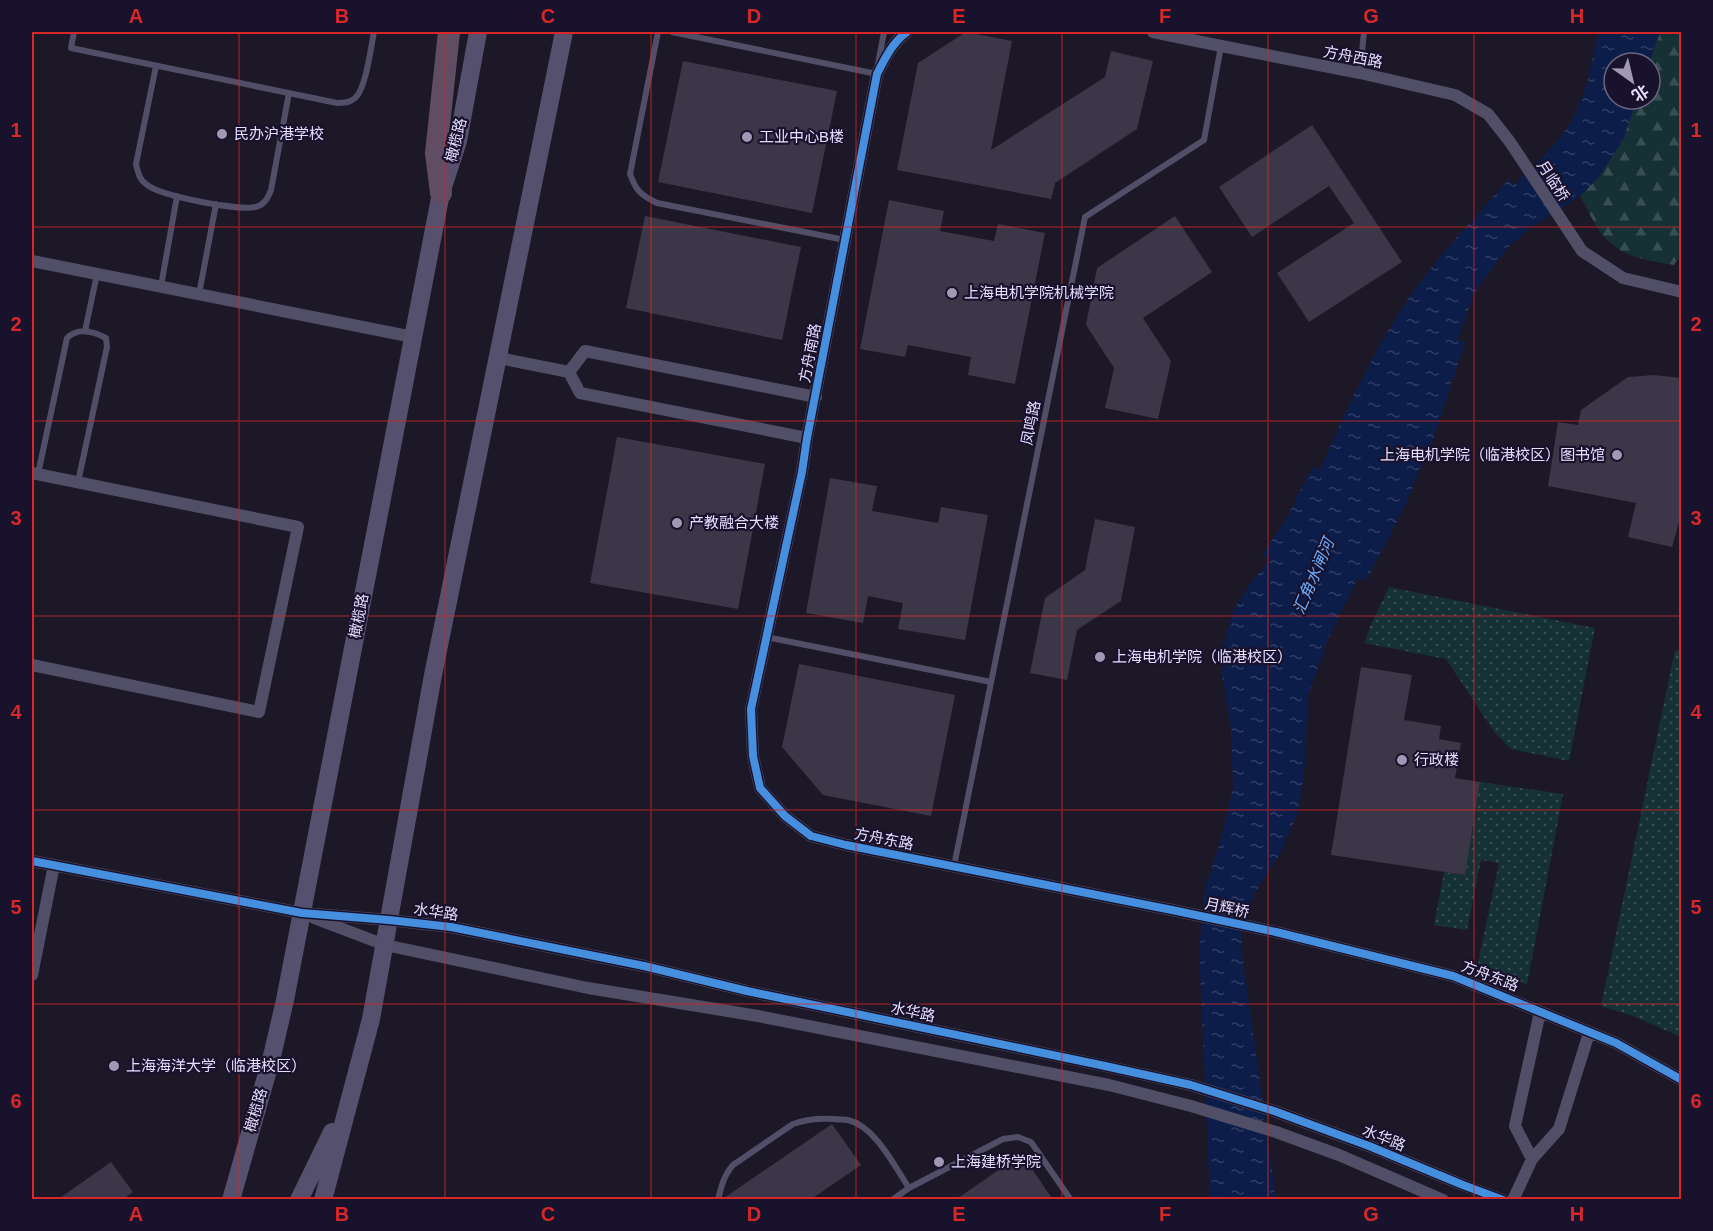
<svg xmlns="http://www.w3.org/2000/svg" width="1713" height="1231" font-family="Helvetica,'Noto Sans SC',sans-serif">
<defs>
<pattern id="green-dots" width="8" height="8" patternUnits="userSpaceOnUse" patternTransform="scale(1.5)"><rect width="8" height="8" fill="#163135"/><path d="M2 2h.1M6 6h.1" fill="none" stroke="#384e53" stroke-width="1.8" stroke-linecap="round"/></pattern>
<pattern id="forest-firs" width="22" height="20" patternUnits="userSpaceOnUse" patternTransform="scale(1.5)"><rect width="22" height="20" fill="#163135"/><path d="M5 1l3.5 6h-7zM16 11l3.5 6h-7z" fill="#384e53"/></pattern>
<pattern id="water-ripples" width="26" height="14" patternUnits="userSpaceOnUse" patternTransform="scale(1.5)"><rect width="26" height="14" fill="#0d1d4a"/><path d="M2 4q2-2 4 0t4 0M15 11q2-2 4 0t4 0" fill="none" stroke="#303d65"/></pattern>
</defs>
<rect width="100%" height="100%" fill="#1c1827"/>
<path fill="url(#green-dots)" d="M1389 587 1595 628 1569 761 1511 749 1495 733 1446 659 1364 643 1370 627Z
M1675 650 1682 651 1681 1037 1633 1016 1601 1006Z
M1480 782 1563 794 1527 985 1478 963 1499 863 1481 860 1467 930 1434 925 1444 872 1465 875Z"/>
<path fill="url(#forest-firs)" d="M1660 32H1681V255L1674 265C1646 260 1619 257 1601 233 1593 222 1587 208 1580 196L1599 177 1622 140 1637 99H1650L1649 63Z"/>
<path fill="url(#water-ripples)" d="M1598 32H1660L1649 63H1614V99H1637L1623 140 1599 177 1580 196 1530 228 1506 249 1474 294 1457 340 1465 342 1433 439 1404 508 1366 581 1358 578 1328 639 1308 695 1304 777 1297 815 1279 855 1255 893 1243 919 1241 947 1272 1168 1275 1199 1210 1200 1199 948 1205 888 1221 839 1233 787 1231 730 1222 676 1224 644 1233 611 1249 585 1270 559 1262 555 1287 517 1312 467 1320 470C1350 402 1381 332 1427 273 1453 240 1482 210 1509 179L1512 186C1533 166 1557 146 1572 120 1587 93 1592 62 1598 32Z"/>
<path fill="#3c3748" d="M966 32 1012 41 991 150 1105 77 1111 51 1153 61 1137 129 1055 183 1051 199 897 170 918 63Z
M683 61 837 91 812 213 658 182Z
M1312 125 1402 262 1309 322 1277 273 1354 223 1329 186 1252 237 1219 187Z
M889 200 944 211 940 231 994 241 998 224 1045 233 1015 384 968 375 971 357 908 345 905 357 860 349Z
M645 216 801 247 782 340 626 308Z
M1175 216 1212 272 1143 318 1171 361 1158 419 1105 408 1114 368 1086 325 1097 268Z
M1654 375 1682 378V512L1672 547 1628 537 1636 503 1548 486 1558 422 1578 425 1581 410 1628 377Z
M617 437 765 464 738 609 590 583Z
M830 478 877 486 872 511 938 523 941 507 988 515 965 640 898 629 903 603 868 596 863 623 806 613Z
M1095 519 1135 527 1121 601 1077 630 1067 680 1030 673 1045 598 1085 570Z
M799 664 955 695 931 816 823 795 782 747Z
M1361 667 1412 675 1404 720 1441 726 1439 739 1461 743 1455 778 1480 782 1465 875 1331 855Z
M832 1124 861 1165 810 1200H724V1198Z
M1022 1154 1053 1200H955Z
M111 1162 133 1192 122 1200H57Z"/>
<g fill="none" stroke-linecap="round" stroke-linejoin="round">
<path stroke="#514e67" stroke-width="6" d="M74 32 71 48 337 103C343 103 350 103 355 98 366 89 371 46 374 32
M658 32 630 174C636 191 641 195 657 203L845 240
M672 32 877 74
M878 64 884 32
M156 66 136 164C138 172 139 179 146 184 159 196 239 211 256 207 265 204 268 198 271 190L289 93
M1360 73 1364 32
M161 286 177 196
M199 294 216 204
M85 331 97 274
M38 474 67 338C78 327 93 331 106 338L107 347 78 482
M766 637 991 682
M954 866 1085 217 1204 140 1221 46
M718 1200C721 1187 724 1175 733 1165L793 1124C807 1119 820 1118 834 1119 839 1120 844 1119 848 1120 875 1126 895 1167 909 1188
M892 1200 909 1188 1003 1139 1018 1137 1031 1142 1071 1200"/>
<path stroke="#514e67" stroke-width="12" d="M907 32C893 42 885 58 877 74L807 438 802 472 751 709 753 756 760 788 785 816 811 836 846 845 1172 910 1276 932 1453 976 1616 1043 1682 1080
M1153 32 1221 46 1360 73 1455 95 1488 114 1510 142 1582 251 1623 278 1682 292
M32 261 413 337
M499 358 569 372
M807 438 580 393 569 372 585 351 816 397
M32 473 298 527 259 712 32 665
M32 861 302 913 389 920 451 927 644 966 747 991 1105 1066 1191 1085 1274 1111 1369 1146 1463 1185 1503 1200
M314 918 385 945 588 988 758 1016 1109 1085 1191 1106 1276 1132 1339 1155 1443 1200
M32 975 54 865
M1532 1159 1515 1126 1540 1012
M1513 1200 1532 1159 1559 1129 1589 1033"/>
<path stroke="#55506d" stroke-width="18" d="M231 1200 272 1056 285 1000 441 193 458 141 478 32
M299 1200 332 1132
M323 1200 371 1019 433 675 564 32"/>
<path stroke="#604c63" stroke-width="22" d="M441 193 436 153 449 32"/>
<defs>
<path id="cycleway" d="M907 32C893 42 885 58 877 74L807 438 802 472 751 709 753 756 760 788 785 816 811 836 846 845 1172 910 1276 932 1453 976 1616 1043 1682 1080
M32 861 302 913 389 920 451 927 644 966 747 991 1105 1066 1191 1085 1274 1111 1369 1146 1463 1185 1503 1200"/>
</defs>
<use href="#cycleway" stroke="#19122d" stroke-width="11"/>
<use href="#cycleway" stroke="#468fdf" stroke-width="8"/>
</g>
<path fill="none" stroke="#d62828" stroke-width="1.5" stroke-opacity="0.55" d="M239 32V1200M445 32V1200M651 32V1200M856 32V1200M1062 32V1200M1268 32V1200M1474 32V1200M32 227H1682M32 421H1682M32 616H1682M32 810H1682M32 1004H1682"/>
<g fill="#9f99b3" stroke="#19122d" stroke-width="2">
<circle cx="222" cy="134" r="6"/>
<circle cx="747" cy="137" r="6"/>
<circle cx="952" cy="293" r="6"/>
<circle cx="1617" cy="455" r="6"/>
<circle cx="677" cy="523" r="6"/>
<circle cx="1100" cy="657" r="6"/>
<circle cx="1402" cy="760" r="6"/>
<circle cx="114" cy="1066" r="6"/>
<circle cx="939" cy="1162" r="6"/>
</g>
<g text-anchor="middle" stroke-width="4.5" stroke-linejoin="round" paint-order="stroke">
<g font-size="15" fill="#e5deff" stroke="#19122d">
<text transform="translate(1353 57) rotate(11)" y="5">方舟西路</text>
<text transform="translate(456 140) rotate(-76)" y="5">橄榄路</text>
<text transform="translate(1553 181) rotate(57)" y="5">月临桥</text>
<text transform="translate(810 353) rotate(-79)" y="5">方舟南路</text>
<text transform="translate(1031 423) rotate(-79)" y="5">凤鸣路</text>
<text transform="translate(359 616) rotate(-79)" y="5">橄榄路</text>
<text transform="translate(884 839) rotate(11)" y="5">方舟东路</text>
<text transform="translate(1227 908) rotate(12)" y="5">月辉桥</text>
<text transform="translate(436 912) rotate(8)" y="5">水华路</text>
<text transform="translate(1490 976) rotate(21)" y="5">方舟东路</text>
<text transform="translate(913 1012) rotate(12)" y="5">水华路</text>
<text transform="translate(256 1110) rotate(-74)" y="5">橄榄路</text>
<text transform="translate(1384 1138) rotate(22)" y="5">水华路</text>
</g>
<g font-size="15" fill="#e5deff" stroke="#19122d" text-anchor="start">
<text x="234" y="139">民办沪港学校</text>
<text x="759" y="142">工业中心B楼</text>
<text x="964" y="298">上海电机学院机械学院</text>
<text x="1605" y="460" text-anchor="end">上海电机学院（临港校区）图书馆</text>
<text x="689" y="528">产教融合大楼</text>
<text x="1112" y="662">上海电机学院（临港校区）</text>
<text x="1414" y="765">行政楼</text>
<text x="126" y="1071">上海海洋大学（临港校区）</text>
<text x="951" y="1167">上海建桥学院</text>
</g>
<g font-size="16" font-style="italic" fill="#6caeff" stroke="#19122d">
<text transform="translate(1313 576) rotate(-67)" y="6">汇角水闸河</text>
</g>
</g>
<rect width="1713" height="1231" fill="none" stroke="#19122d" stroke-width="66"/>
<g transform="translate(1632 81) rotate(146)"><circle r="28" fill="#19122d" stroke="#6b6481" stroke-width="1.5"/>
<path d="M0-4.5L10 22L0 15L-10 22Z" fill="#9f99b3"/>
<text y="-9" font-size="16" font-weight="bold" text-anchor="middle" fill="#e5deff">北</text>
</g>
<rect x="33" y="33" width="1647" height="1165" fill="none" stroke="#d62828" stroke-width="2"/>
<g font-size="20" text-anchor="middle" font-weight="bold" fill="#d62828">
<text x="136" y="23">A</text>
<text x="342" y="23">B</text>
<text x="548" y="23">C</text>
<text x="754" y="23">D</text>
<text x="959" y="23">E</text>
<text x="1165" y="23">F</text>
<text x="1371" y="23">G</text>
<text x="1577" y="23">H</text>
<text x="16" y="137">1</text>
<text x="1696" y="137">1</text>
<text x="16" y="331">2</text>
<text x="1696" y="331">2</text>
<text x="16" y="525">3</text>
<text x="1696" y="525">3</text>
<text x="16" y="719">4</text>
<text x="1696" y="719">4</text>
<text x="16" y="914">5</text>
<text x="1696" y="914">5</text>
<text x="16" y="1108">6</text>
<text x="1696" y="1108">6</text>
<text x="136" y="1221">A</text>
<text x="342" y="1221">B</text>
<text x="548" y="1221">C</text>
<text x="754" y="1221">D</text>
<text x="959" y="1221">E</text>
<text x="1165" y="1221">F</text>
<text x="1371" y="1221">G</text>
<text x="1577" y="1221">H</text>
</g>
</svg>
